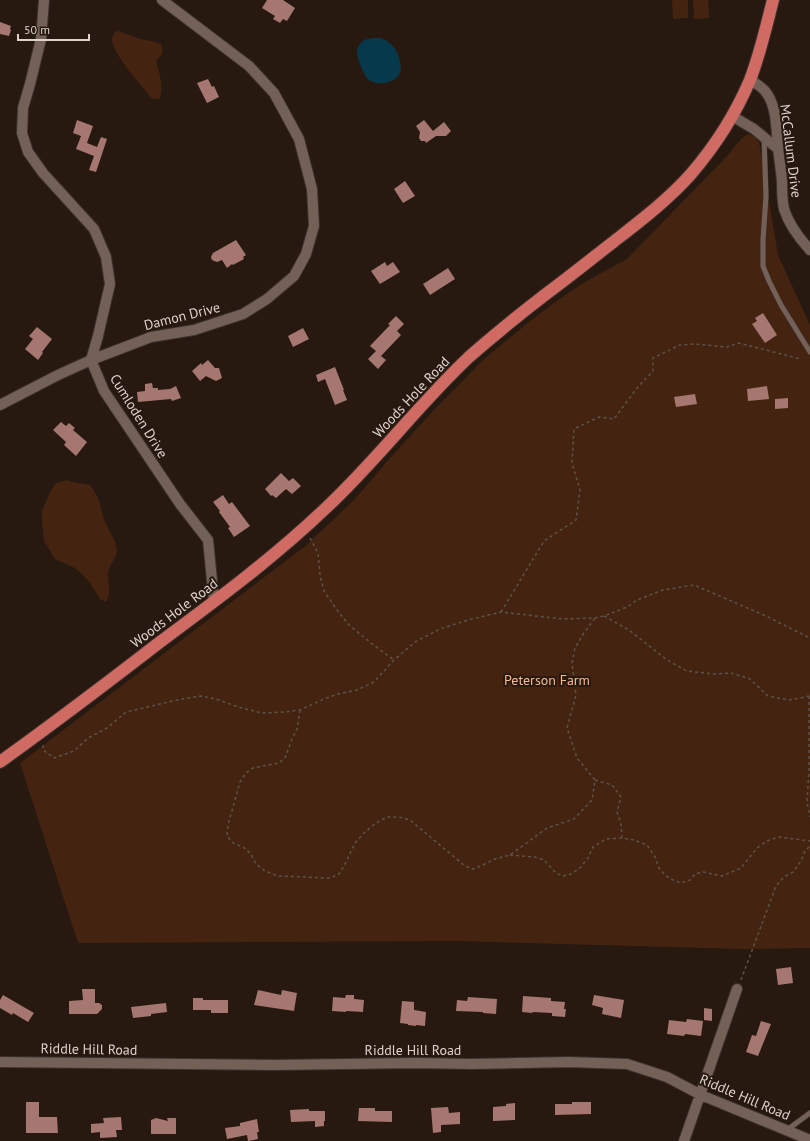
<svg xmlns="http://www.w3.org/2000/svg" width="810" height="1141" font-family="'PT Sans',sans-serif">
<rect width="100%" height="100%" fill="#271910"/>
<path fill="#442410" d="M672 0H688V18L673 19Z
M693 0H708L709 18 694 19Z
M116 31C125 32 132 37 140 39 149 41 153 40 162 45V54L156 61C159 73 165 88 159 99H152C142 85 113 56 112 39 112 36 114 34 116 31Z
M748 134 753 136 759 142 778 255 810 325V948L743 949 457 941 78 943 20 763 304 547 332 521 354 500 391 457 433 411 483 360 530 321 558 300 583 283 627 259 728 155 741 139Z
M67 480 77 483 90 485C95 491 98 497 100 504 101 508 102 513 103 517 106 527 117 540 117 551 116 560 108 566 108 575 108 585 112 592 106 602L100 599 90 583 83 575 75 568 55 559 44 541 42 522V511L50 492 56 483Z"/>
<path fill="#07394d" d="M380 38C386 40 391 43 395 49 400 57 405 73 395 79 388 84 376 85 369 80 364 76 357 58 357 52 357 48 361 41 365 40 369 38 376 38 380 38Z"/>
<path fill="#a67771" d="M267 0H283L295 8 287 21 283 19 280 23 273 19 275 16 262 8Z
M0 22 11 26 10 29 11 30 9 36 0 34Z
M208 79 212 87 214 86 219 97 207 103 197 83Z
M77 120 93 126 87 143 97 147 101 137 107 139 96 172 89 170 94 156 76 149 81 136 73 133Z
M424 120 433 131 444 122 451 131 446 136H436L426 143 425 141H421L419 138 420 132 416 126Z
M405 181 415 196 403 203 394 189Z
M236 240 246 255 243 257 244 259 233 265 232 264 227 268 222 260 217 262 212 260 211 257 213 253Z
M385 262 387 266 393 262 400 272 380 284 371 271Z
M448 268 455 279 430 295 423 284Z
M763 313 777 335 765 343 752 324 757 321 755 318Z
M396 316 404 324 397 331 401 335 381 356 386 360 378 369 368 359 376 351 370 346 390 325 388 324Z
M37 327 52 339 42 352 43 353 38 360 25 349 33 339 29 336Z
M303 328 309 339 293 347 288 336Z
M208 360 215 368H219L222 378 216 381 206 376 200 381 192 371 201 363 202 365Z
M335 367 344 390H343L347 400 335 405 325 379 318 382 316 375Z
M152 383 153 388H158V390L170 389 176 386 181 398 172 401 171 399 138 402 137 392 145 391V384Z
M767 386 769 399 748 401 747 389Z
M695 394 697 404 676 407 674 397Z
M788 398V408L775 409V399Z
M61 422 66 426 69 423 75 428 73 430 87 442 76 456 64 445 66 442 53 430Z
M281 473 289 481 293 478 301 486 292 494 286 489 276 498 272 495 271 496 265 489Z
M223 495 229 504 232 502 250 526 234 537 228 528 230 527 219 512 220 511 213 502Z
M791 967 793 983 778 985 776 969Z
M82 989H95V1003H99L102 1005V1009L97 1014H69V1001L83 1000Z
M258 990 281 995 282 990 297 993 294 1011 254 1005Z
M3 995 34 1013 28 1022 13 1013 12 1015 0 1008V1000Z
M346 995H354V999L364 1000 363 1012 346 1011V1012L332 1011 333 997 345 998Z
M594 995 624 1000 621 1018 602 1014 603 1008 592 1005Z
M523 996 551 998V1001L565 1002 564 1009H566L565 1017 552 1016V1013L533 1012 532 1013 522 1012Z
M468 997 497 999 496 1014 483 1013V1012L456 1011 457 1000 467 1001Z
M193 998H203V1000H228V1013H211V1010H193Z
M402 1001 414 1002V1010L426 1012 425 1026 416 1025V1026L408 1025V1024L400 1023Z
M166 1003 167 1012 151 1014V1016L133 1018 131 1007Z
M704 1008 712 1009V1021L704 1020Z
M687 1019 703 1021 701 1036 685 1034 684 1036 667 1034 669 1020 686 1022Z
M761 1021 771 1024 758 1056 746 1052 752 1035 756 1036Z
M26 1102H39V1117H57L58 1133H26Z
M572 1102H591V1114L555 1115V1104H572Z
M515 1103V1120L493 1121V1107L506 1106V1104Z
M448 1107 449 1113 460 1112V1124L441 1125V1132L433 1133 431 1108Z
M359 1108H375V1111H392V1122L358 1121Z
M309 1109V1111H325V1121H324V1126L315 1127V1121L291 1122 290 1110Z
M121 1117 122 1130H116L117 1137 100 1138V1132L91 1133V1124L104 1123 103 1118Z
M156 1118 168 1121 167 1118H176V1134H151V1120Z
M257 1119 259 1132H257L258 1139 248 1141 247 1135 227 1139 225 1128 240 1126V1123Z"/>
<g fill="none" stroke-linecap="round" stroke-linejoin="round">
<defs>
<path id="lane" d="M764 138 766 196 763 240V266L769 281 781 305 810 352
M787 1130 810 1113"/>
<path id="street" d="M44 0 41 39 30 84 23 108 22 133 28 152 43 173 94 229 106 257 110 284 98 336 91 360 104 391 180 504 208 540 214 601
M750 80C755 83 761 86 765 91 777 105 776 129 778 147 779 158 781 170 782 181 782 190 782 200 784 209 789 225 799 238 810 250
M732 116 754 129 778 149
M0 405 58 375 91 360 151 337 194 330 243 314 267 299 294 276 306 254 314 226 312 189 299 139 274 93 249 66 162 0
M0 1062 274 1065 415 1063 471 1064 569 1062 627 1064 667 1077 701 1095 810 1140
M684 1141 737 989"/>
<path id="highway" d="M0 762C54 723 107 683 160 642 218 599 276 556 328 506 378 459 419 404 469 357 494 335 520 314 546 294 569 277 590 260 612 243 640 221 668 200 691 174 715 146 736 113 750 80 760 54 766 27 773 0"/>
</defs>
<use href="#lane" stroke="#3d322e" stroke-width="6"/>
<use href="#street" stroke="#3d322e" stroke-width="12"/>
<use href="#highway" stroke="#3d322e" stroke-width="14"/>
<path stroke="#5f524a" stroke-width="1.5" stroke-dasharray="3 3" stroke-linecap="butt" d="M310 538 318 553 320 575 324 591 337 610 349 625 371 643 394 660
M501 612 544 541 576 520 580 490 572 463 574 429 599 417 614 419 637 388 653 371V358L680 345 693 344 727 347 739 343 801 359
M604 616 629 630 667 660 687 671 714 674 731 673 750 679 768 696 790 700 809 696 810 695
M809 696V770L807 802 810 817
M300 710 297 729 292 739 285 758 279 763 253 768 246 773 240 782 228 825 227 836 233 843 243 847 251 854 256 864 265 871 278 876 330 878 339 874 344 866 355 843 364 833 376 823 387 817H399L410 820 465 866 473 869 483 865 495 859 510 855 547 828 574 819 592 800 595 780 577 758 567 728 576 695 572 663 575 648 584 633 595 618
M43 745V750L54 758 74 751 88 738 107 728 126 712 177 700 201 696 216 699 238 707 262 713 285 712 300 710 324 699 338 694 357 690 374 682 394 660 415 642 440 629 468 620 501 612 562 619 595 618 604 616 627 607 637 600 663 590 694 585 766 616 810 638
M595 780 612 785 621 797 617 812 621 824 622 838
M510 855 535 857 544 860 556 873 563 876 571 874 580 868 588 858 593 847 606 839 622 838 634 840 647 845 655 857 659 868 666 876 673 880 681 883 690 880 695 874 703 872 722 876 741 868 757 848 767 841 779 837 810 841
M741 980 776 886 784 877 793 872 801 861 805 851 810 846"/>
<use href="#lane" stroke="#736157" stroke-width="5"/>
<use href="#street" stroke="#736157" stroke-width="10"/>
<use href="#highway" stroke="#d06b64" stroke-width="12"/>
</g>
<g text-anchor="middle" stroke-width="4" stroke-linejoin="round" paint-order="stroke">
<g font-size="14" fill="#ded4ce" stroke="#271910">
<text transform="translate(791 151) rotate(83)" y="5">McCallum Drive</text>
<text transform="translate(182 316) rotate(-14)" y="5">Damon Drive</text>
<text transform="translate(411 397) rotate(-47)" y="5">Woods Hole Road</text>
<text transform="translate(139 416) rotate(58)" y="5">Cumloden Drive</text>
<text transform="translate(174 613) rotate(-37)" y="5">Woods Hole Road</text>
<text transform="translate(89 1049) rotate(1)" y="5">Riddle Hill Road</text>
<text x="413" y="1055">Riddle Hill Road</text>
<text transform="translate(745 1097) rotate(23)" y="5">Riddle Hill Road</text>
</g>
<g font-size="14" fill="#f9b892" stroke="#271910">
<text x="547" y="685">Peterson Farm</text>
</g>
</g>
<path d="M18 34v6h71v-6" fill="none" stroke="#ded4ce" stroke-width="2"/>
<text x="24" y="34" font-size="12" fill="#ded4ce" stroke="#271910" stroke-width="3" paint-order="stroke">50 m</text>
</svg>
